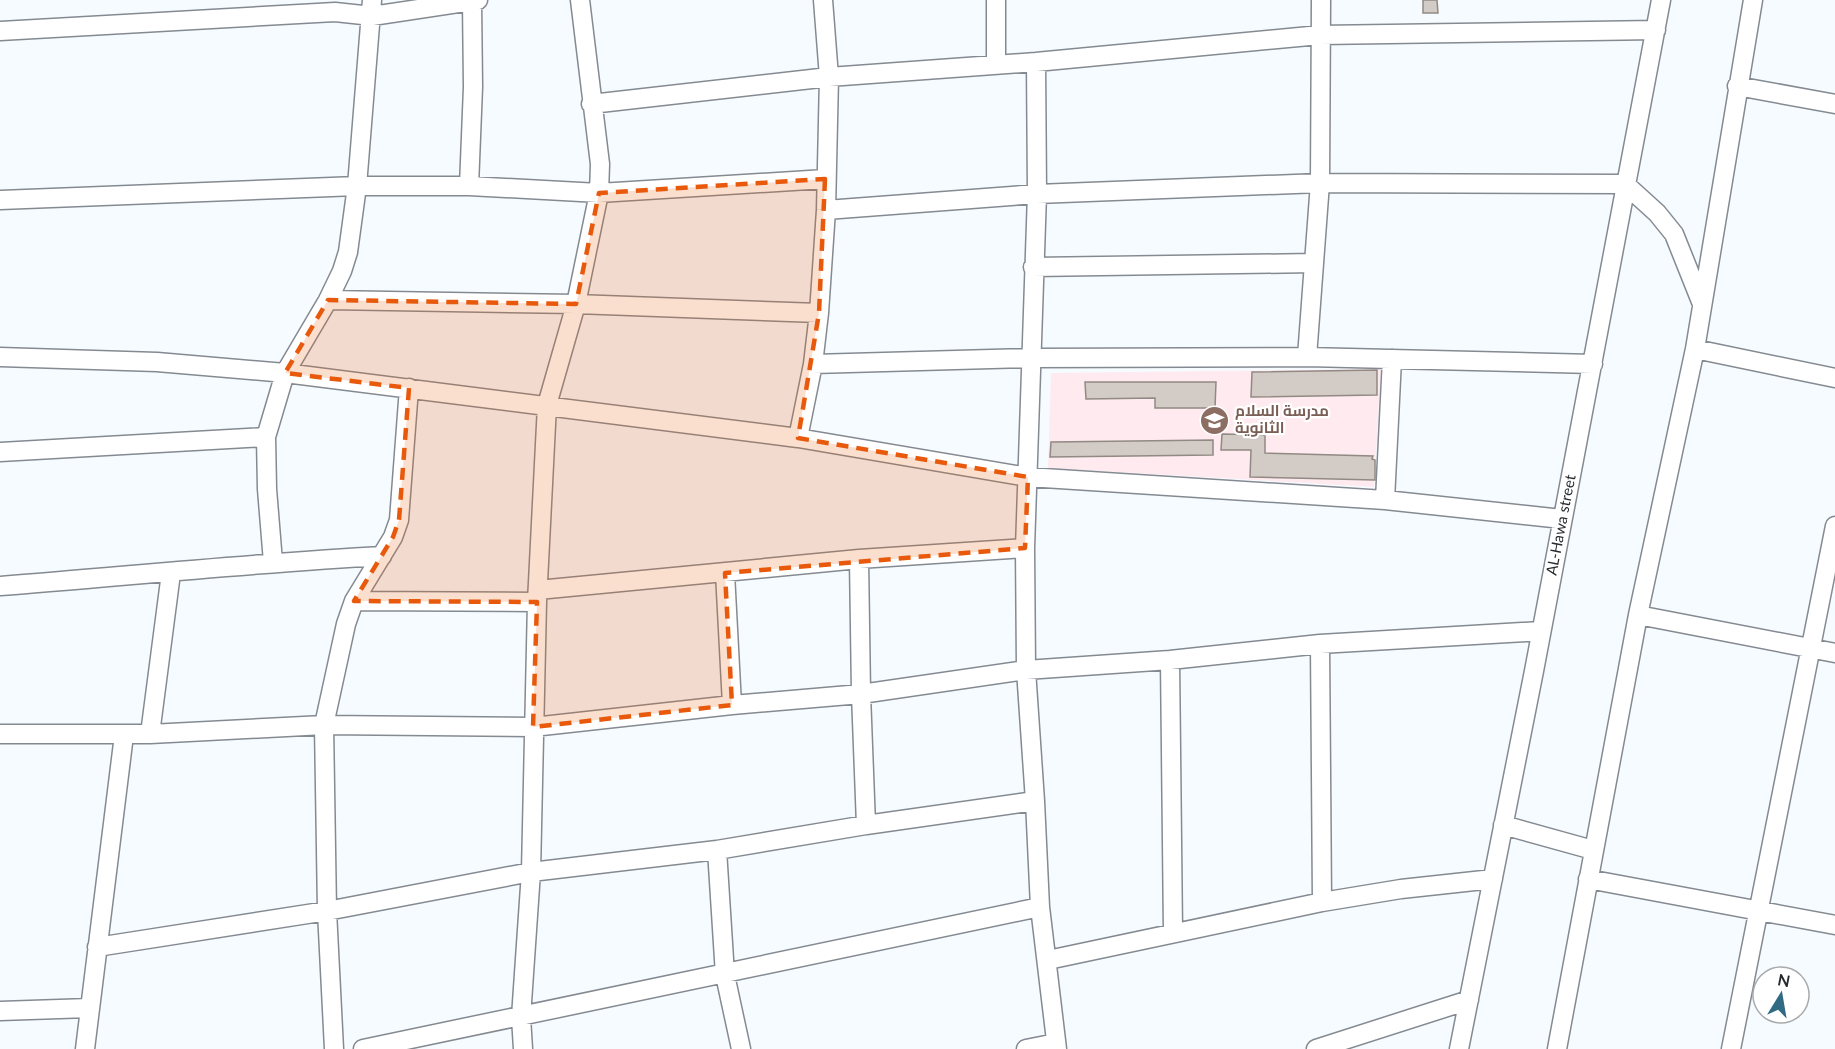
<svg xmlns="http://www.w3.org/2000/svg" width="1835" height="1049" font-family="Lato,Cairo,sans-serif">
<rect width="100%" height="100%" fill="#f6fbff"/>
<path fill="#ffeaef" d="M1381 369 1374 487 1048 468 1051 373Z"/>
<path fill="#d3cbc5" stroke="#918983" stroke-width="1.5" d="M1423 0H1437L1438 13H1423Z
M1377 370V395L1251 397 1252 372Z
M1085 382H1216L1215 408H1155V398L1086 399Z
M1222 434 1265 435V453L1373 456 1372 459 1375 460V480L1250 477 1251 450H1221Z
M1213 440V455L1050 457 1051 442Z"/>
<g fill="none" stroke-linecap="round" stroke-linejoin="round">
<defs>
<path id="minor" d="M996 0V65
M0 31 335 12 372 16 478 0
M1036 62 1037 194 1025 548 1026 670 1035 801 1040 907 1057 1049
M1737 86 1835 104
M591 104 829 77 1036 62 1320 35 1656 30
M469 186 473 87 472 1
M0 200 357 186H469L599 193 825 179
M826 210 1037 194 1320 183 1625 184 1657 213 1674 234 1702 304
M1033 267 1314 263
M328 300 576 304 819 313
M1695 349 1835 378
M0 357 157 362 285 373 798 438 1028 477 1385 500 1562 519
M1307 357 1320 183 1321 0
M813 364 1031 358 1307 357 1593 364
M798 438 813 364 819 313 826 210 829 77 823 0
M0 452 266 437
M1385 500 1392 359
M859 559 861 694 866 825
M273 562 267 489 266 437 285 373 328 300 342 271 348 252 357 186 372 0
M725 573 732 705
M0 586C127 576 254 563 382 556
M538 590 859 559 1025 548
M354 601 537 602
M1638 615 1835 653
M1320 644 1322 902
M1170 660 1173 933
M0 734H150L324 725 533 727 732 705 861 694 1026 670 1170 660 1320 644 1541 631
M150 734 171 573
M1503 825 1593 850
M717 850 725 975 741 1049
M1588 879 1835 925
M97 947 327 911 531 872 717 850 866 825 1035 801
M1048 960 1322 902 1401 889 1493 879
M0 1011 89 1008
M85 1049 124 735
M334 1049 327 911 324 725 346 624 354 601 393 537 399 520 409 388
M363 1049 1040 907
M523 1049 521 1017 531 872 537 602 547 405 576 304 599 193 600 164 580 0
M1026 1049 1056 1043
M1316 1049 1469 1000
M1459 1049 1534 671 1661 0
M1557 1049 1638 615 1695 349 1753 0
M1731 1049 1835 526"/>
</defs>
<use href="#minor" stroke="#848a91" stroke-width="21"/>
<use href="#minor" stroke="#fff" stroke-width="18"/>
</g>
<path fill="#e8590c" fill-opacity="0.2" stroke="#e8590c" stroke-width="4.5" stroke-dasharray="12 8" stroke-linejoin="round" d="M825 179 819 313 798 438 1028 477 1025 548 725 573 732 705 533 727 537 602 354 601 393 537 399 520 409 388 285 373 328 300 576 304 599 193Z"/>
<defs>
<symbol id="school-disc" viewBox="-11 -11 22 22"><circle r="9.5" fill="#8d6e63" stroke="#fff"/><path d="M0-5L7-2L0 1L-7-2ZM-4 1L0 2.5L4 1V4Q0 6-4 4Z" fill="#fff"/></symbol>
</defs>
<g fill-rule="evenodd">
<use href="#school-disc" x="1198" y="404" width="33" height="33"/>
</g>
<g text-anchor="middle" stroke-width="4.5" stroke-linejoin="round" paint-order="stroke">
<g font-size="15" font-weight="bold" fill="#785e54" stroke="#fff" text-anchor="start">
<text x="1235" y="416">مدرسة السلام<tspan x="1235" dy="17">الثانوية</tspan></text>
</g>
<g font-size="15" fill="#282b2e" stroke="#fff">
<text transform="translate(1561 525) rotate(-79)" y="5">AL-Hawa street</text>
</g>
</g>
<g transform="translate(1781 995) rotate(11)"><circle r="28" fill="#ffffff" stroke="#a9aaab" stroke-width="1.5"/>
<path d="M0-4.5L10 22L0 15L-10 22Z" fill="#306a83"/>
<text y="-9" font-size="16" font-weight="bold" text-anchor="middle" fill="#282b2e">N</text>
</g>
</svg>
